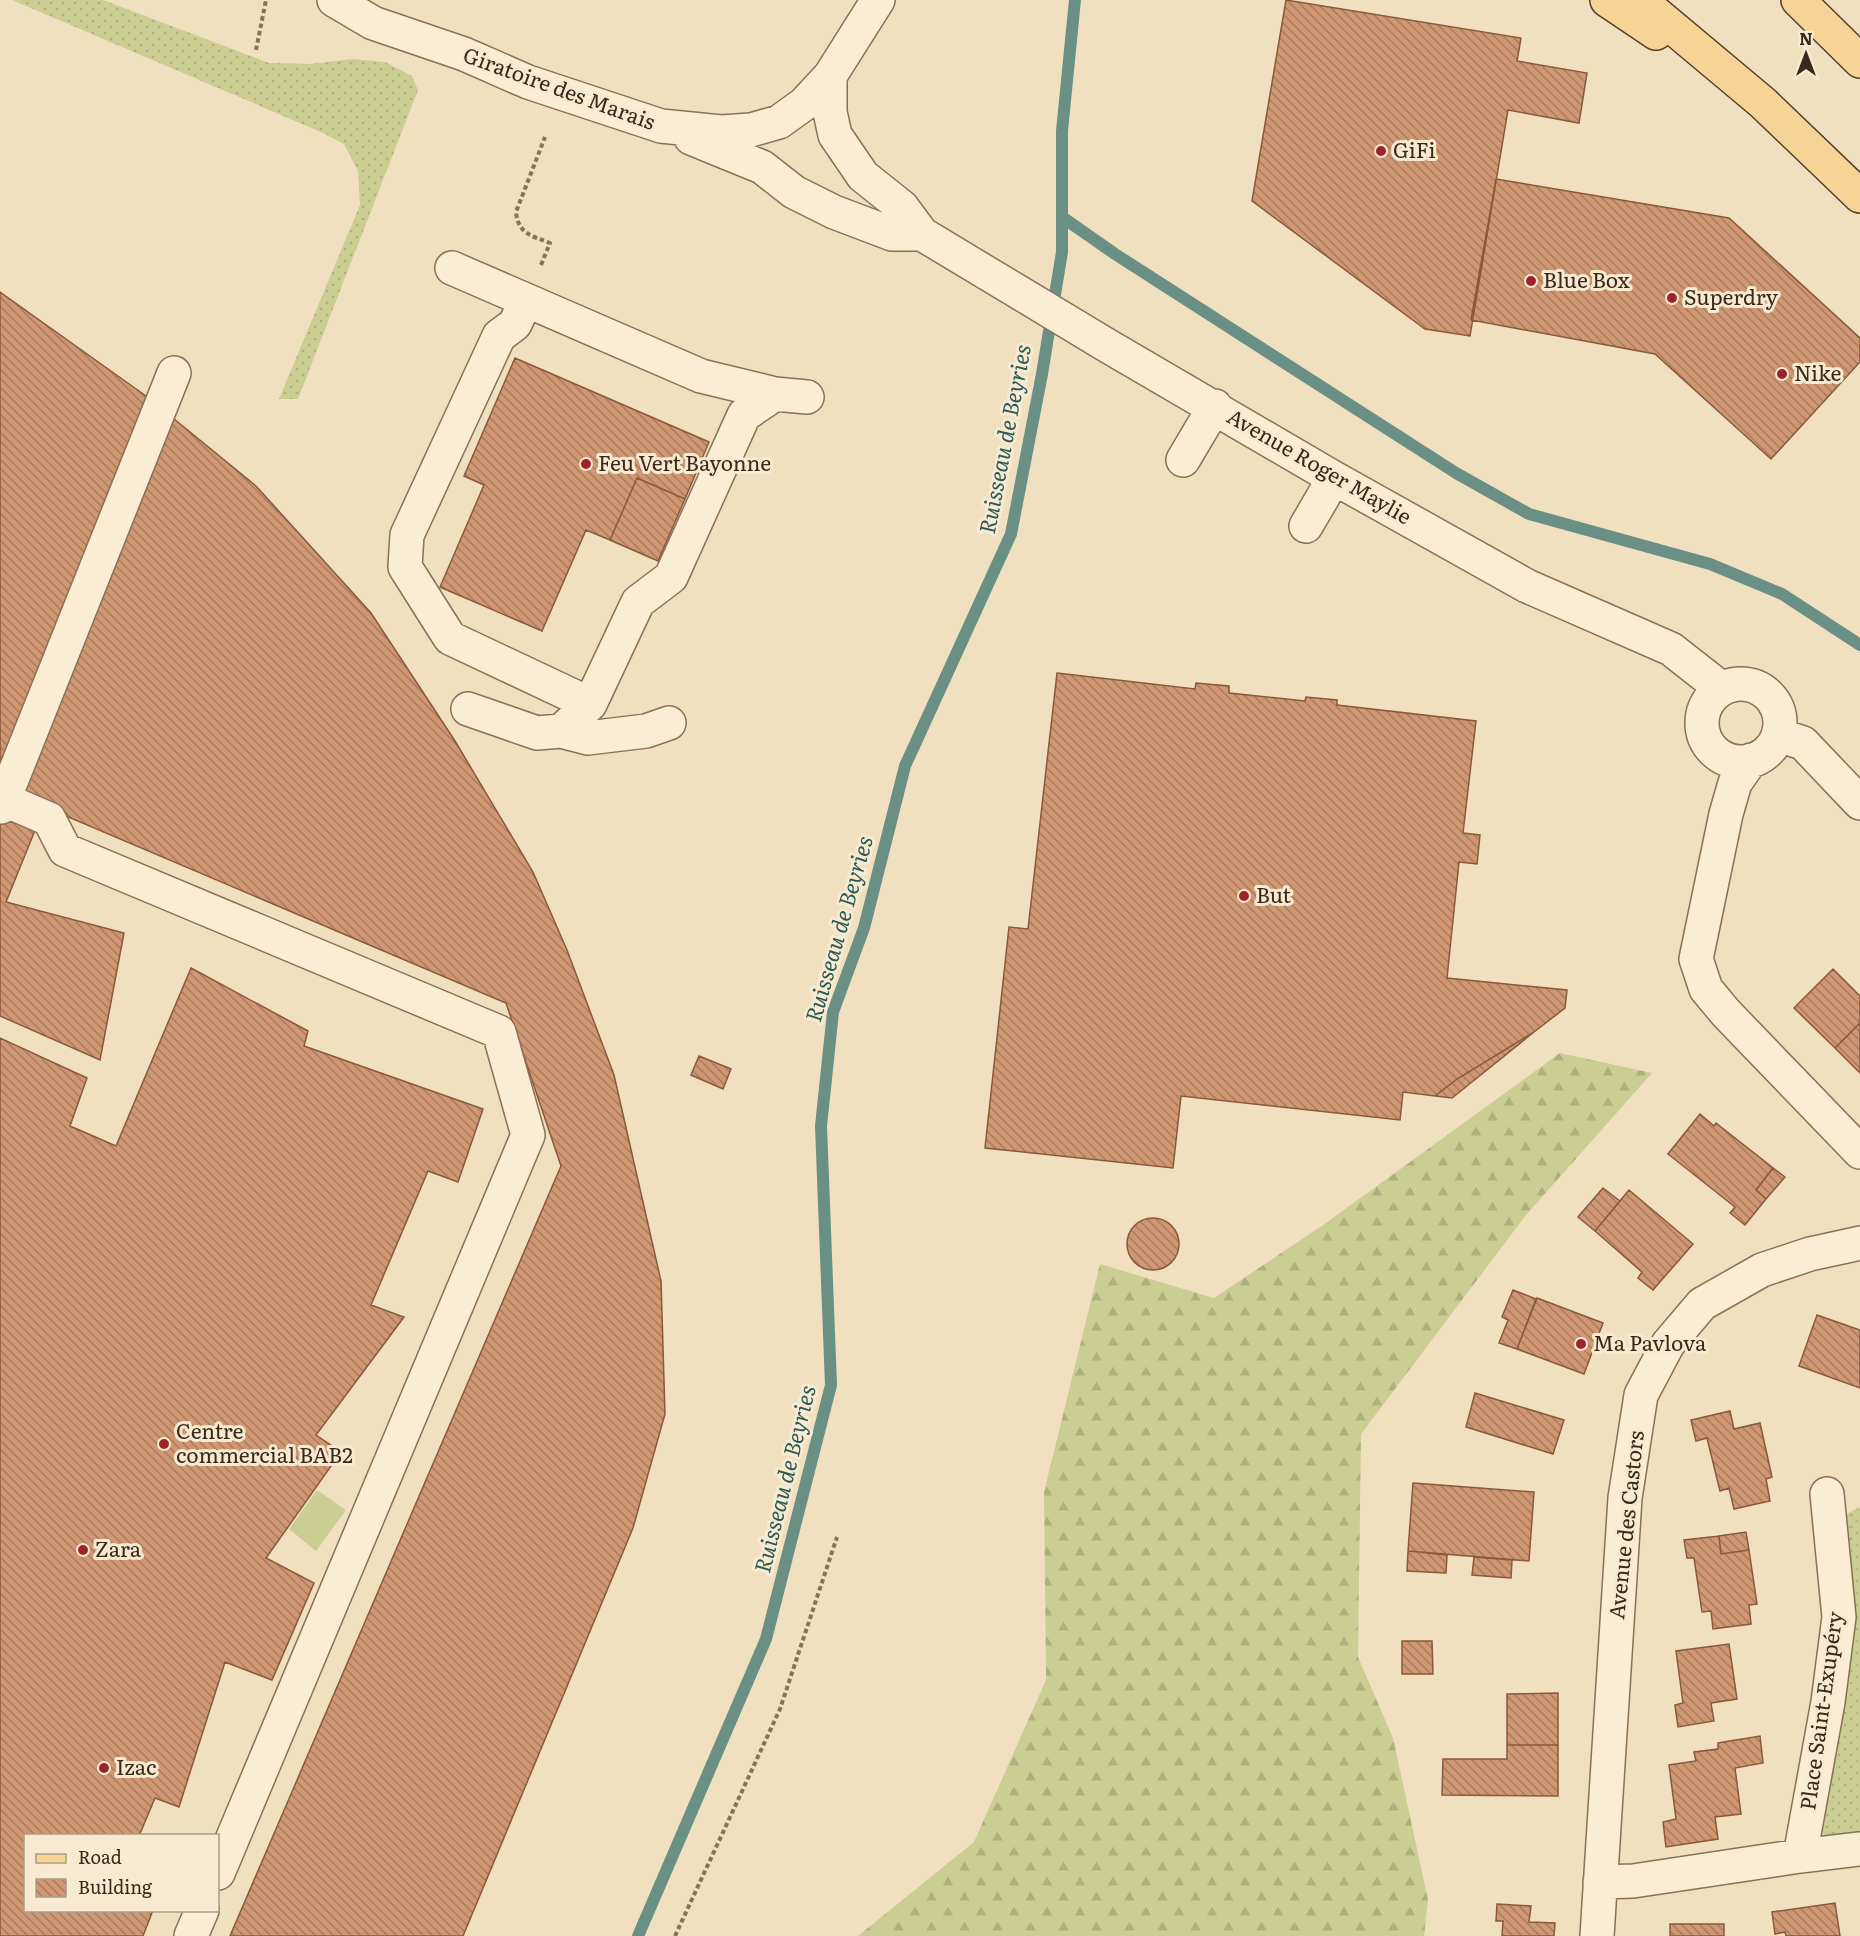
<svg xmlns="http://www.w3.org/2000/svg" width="1860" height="1936" font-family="Literata,serif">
<defs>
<pattern id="grass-dots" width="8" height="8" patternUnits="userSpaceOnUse" patternTransform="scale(1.5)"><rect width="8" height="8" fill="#cace93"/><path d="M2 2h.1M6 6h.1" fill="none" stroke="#aeb17e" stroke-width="1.8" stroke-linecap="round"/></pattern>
<pattern id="forest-firs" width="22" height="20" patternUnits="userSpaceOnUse" patternTransform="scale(1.5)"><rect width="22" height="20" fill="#cace93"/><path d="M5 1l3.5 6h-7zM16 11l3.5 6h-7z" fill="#aeb17e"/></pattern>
<pattern id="building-back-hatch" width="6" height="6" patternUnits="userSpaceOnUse" patternTransform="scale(1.5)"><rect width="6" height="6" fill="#d09773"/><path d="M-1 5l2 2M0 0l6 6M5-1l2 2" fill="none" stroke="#aa7b5e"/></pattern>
</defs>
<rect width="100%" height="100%" fill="#f0e0c0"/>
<path fill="url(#grass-dots)" d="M12 0H103L269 63 310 64 352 59 385 62 412 76 418 90 298 399H279L360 205 358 171 344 144 323 133Z
M1860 1507V1836L1827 1841 1819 1825 1841 1517Z"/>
<path fill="url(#forest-firs)" d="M1560 1053 1652 1073 1526 1215 1361 1434 1358 1657 1393 1738 1428 1900 1424 1936H858L974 1842 1046 1680 1044 1492 1100 1264 1214 1298 1326 1223Z"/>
<path fill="#cace93" d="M317 1490 346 1510 316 1551 289 1529Z"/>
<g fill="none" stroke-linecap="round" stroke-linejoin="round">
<path stroke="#6a9085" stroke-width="12" d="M1062 217 1115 254 1456 473 1529 514 1710 564 1782 594 1860 645
M638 1936 766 1639 831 1385 821 1126 833 1012 864 928 905 766 1011 534 1042 374 1062 252V131L1075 0"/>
</g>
<path fill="url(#building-back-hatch)" stroke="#8a583b" stroke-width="1.5" d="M1286 0 1521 38 1517 61 1587 73 1579 123 1508 110 1470 336 1425 329 1252 201Z
M1496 179 1729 218 1860 338V362L1771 459 1655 354 1471 320Z
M0 292 146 396 256 486 371 613 455 741 533 872 567 950 614 1075 661 1281 665 1414 633 1528 463 1936H230L561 1166 506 1003 0 788Z
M515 358 709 442 685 499 637 478 610 540 586 530 542 631 440 587 484 485 464 476Z
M637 478 685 499 658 561 610 540Z
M1057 673 1195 689 1196 683 1229 686V693L1305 701 1306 697 1337 700V705L1476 721 1463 833 1480 835 1477 864 1459 862 1447 978 1567 990 1565 1008 1534 1032 1457 1079 1435 1096 1403 1092 1400 1120 1181 1096 1173 1168 985 1148 1009 927 1028 929Z
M0 807 38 823 6 902 124 933 100 1060 0 1016Z
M191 968 308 1031 304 1046 483 1109 458 1182 428 1171 371 1305 404 1317 316 1435 341 1452 266 1558 314 1583 272 1680 225 1662 179 1807 155 1798 139 1836H26V1910H153L143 1936H0V1038L87 1078 70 1126 116 1146Z
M1833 969 1860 996V1023L1835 1048 1794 1008Z
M1860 1023V1073L1835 1048Z
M1534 1032 1452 1098 1435 1096 1457 1079Z
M699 1056 731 1069 723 1089 691 1075Z
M1700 1114 1714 1126 1716 1123 1773 1168 1756 1190 1766 1199 1745 1225 1730 1213 1735 1207 1668 1154Z
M1773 1168 1785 1177 1766 1199 1756 1190Z
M1603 1188 1620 1201 1595 1231 1578 1217Z
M1629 1190 1693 1244 1653 1290 1638 1278 1642 1272 1595 1231Z
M1127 1244a26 26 0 1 1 52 0a26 26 0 1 1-52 0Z
M1513 1290 1536 1299 1517 1349 1499 1343 1508 1320 1502 1317Z
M1537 1298 1603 1323 1584 1374 1517 1349Z
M1817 1315 1860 1330V1388L1799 1366Z
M1475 1393 1564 1420 1553 1454 1466 1427Z
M1730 1411 1734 1429 1760 1423 1772 1477 1766 1479 1770 1501 1734 1509 1729 1488 1720 1491 1707 1438 1696 1441 1691 1420Z
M1413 1483 1534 1492 1529 1561 1408 1551Z
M1746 1532 1749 1550 1721 1554 1719 1536Z
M1719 1536 1721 1554 1749 1550 1757 1604 1749 1605 1751 1624 1713 1629 1711 1611 1702 1612 1694 1558H1687L1684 1540Z
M1408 1551 1447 1555 1446 1573 1407 1571Z
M1474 1557 1512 1560 1511 1578 1472 1575Z
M1402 1641H1432L1433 1674H1402Z
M1729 1644 1737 1699 1711 1703 1714 1721 1678 1727 1675 1705 1683 1703 1676 1651Z
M1558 1693V1745H1507V1694Z
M1760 1736 1763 1763 1735 1768 1741 1814 1715 1817 1718 1839 1666 1847 1663 1822 1676 1819 1669 1765 1696 1761 1694 1752 1718 1749V1743Z
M1507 1745H1558V1796L1442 1795 1443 1759H1507Z
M1835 1903 1840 1936H1786L1785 1932 1775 1934 1772 1912Z
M1497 1904 1531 1906 1529 1922 1555 1923 1554 1936H1502L1503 1921H1496Z
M1670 1924H1724V1936H1670Z"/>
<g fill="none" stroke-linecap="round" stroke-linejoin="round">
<defs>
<path id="minor" d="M334 0 373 23 464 54 528 82 661 126 721 132 751 130 779 122 804 104 830 76 878 0
M830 76V112L835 135 863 176 902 207 922 234 1108 346 1334 478 1527 586 1671 649 1722 689
M691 138 762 167 794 192 834 212 892 234H922
M452 268 701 376 775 394
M526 300 515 324 499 336 407 535 405 567 450 638 590 704
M1183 460 1215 406
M1306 526 1334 478
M1702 723a39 39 0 1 1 78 0a39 39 0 1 1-78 0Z
M468 709 537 733 561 731 590 704 638 602 671 577 744 415 775 394 807 397
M561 731 588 738 646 731 669 723
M1778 735 1803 743 1860 803
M1751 760 1735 783 1726 814 1696 959 1706 989 1726 1013 1860 1152
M0 798 49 819 65 850 499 1032 528 1135 218 1873
M1 807 174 373
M1800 1856 1828 1702 1839 1617 1827 1494
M1600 1882 1633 1881 1800 1856 1860 1849
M191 1936 202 1910
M1597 1936 1625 1498 1641 1395 1668 1344 1702 1304 1762 1270 1810 1254 1860 1243"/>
<path id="major" d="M1607 0 1656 33
M1640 0 1763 103 1860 196
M1798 0 1860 61"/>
</defs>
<use href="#minor" stroke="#8a7057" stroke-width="36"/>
<use href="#major" stroke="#573e2b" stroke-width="36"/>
<path stroke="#8a7057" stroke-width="4" stroke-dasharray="4.5 3" stroke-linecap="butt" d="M256 50 266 0
M541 265 550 243C532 236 518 234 516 212L545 137
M675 1936 780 1709 837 1537"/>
<use href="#minor" stroke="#faedd3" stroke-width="33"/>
<use href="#major" stroke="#f6d495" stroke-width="33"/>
</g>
<g fill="#9c2429" stroke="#f7ead0" stroke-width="2">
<circle cx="1381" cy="151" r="6"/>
<circle cx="1531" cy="281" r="6"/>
<circle cx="1672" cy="298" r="6"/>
<circle cx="1782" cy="374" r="6"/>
<circle cx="586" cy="464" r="6"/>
<circle cx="1244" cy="896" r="6"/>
<circle cx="1581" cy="1344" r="6"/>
<circle cx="164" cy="1444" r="6"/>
<circle cx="83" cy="1550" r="6"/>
<circle cx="104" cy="1768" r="6"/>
</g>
<g text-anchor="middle" stroke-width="6" stroke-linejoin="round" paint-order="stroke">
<g font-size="21" fill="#39291c" stroke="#f7ead0">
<text transform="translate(559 89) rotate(20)" y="7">Giratoire des Marais</text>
<text transform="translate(1319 467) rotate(30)" y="7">Avenue Roger Maylie</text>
<text transform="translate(1627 1525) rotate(-84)" y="7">Avenue des Castors</text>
<text transform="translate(1822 1711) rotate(-82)" y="7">Place Saint-Exupéry</text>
</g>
<g font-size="21" fill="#39291c" stroke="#f7ead0" text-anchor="start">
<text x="1393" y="158">GiFi</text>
<text x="1543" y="288">Blue Box</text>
<text x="1684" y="305">Superdry</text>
<text x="1794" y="381">Nike</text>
<text x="598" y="471">Feu Vert Bayonne</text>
<text x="1256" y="903">But</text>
<text x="1593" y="1351">Ma Pavlova</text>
<text x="176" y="1439">Centre<tspan x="176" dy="24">commercial BAB2</tspan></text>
<text x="95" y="1557">Zara</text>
<text x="116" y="1775">Izac</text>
</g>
<g font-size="22" font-style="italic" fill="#2a5954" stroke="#f7ead0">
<text transform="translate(1005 439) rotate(-79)" y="8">Ruisseau de Beyries</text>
<text transform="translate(839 929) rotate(-74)" y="8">Ruisseau de Beyries</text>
<text transform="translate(785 1479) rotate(-76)" y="8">Ruisseau de Beyries</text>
</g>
</g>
<rect x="24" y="1834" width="195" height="78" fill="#f7ead0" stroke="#ab9d88" stroke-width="1.5"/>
<rect x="36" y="1854" width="30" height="9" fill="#f6d495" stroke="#ab9d88" stroke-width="1.5"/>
<text x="78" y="1864" font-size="18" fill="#39291c">Road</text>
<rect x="36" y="1879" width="30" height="18" fill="url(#building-back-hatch)" stroke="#ab9d88" stroke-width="1.5"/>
<text x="78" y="1894" font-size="18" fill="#39291c">Building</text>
<g transform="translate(1806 54)" stroke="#f7ead0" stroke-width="4.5" paint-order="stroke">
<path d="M0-4.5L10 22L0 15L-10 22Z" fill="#39291c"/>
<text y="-9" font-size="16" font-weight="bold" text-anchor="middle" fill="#39291c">N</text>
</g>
</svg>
